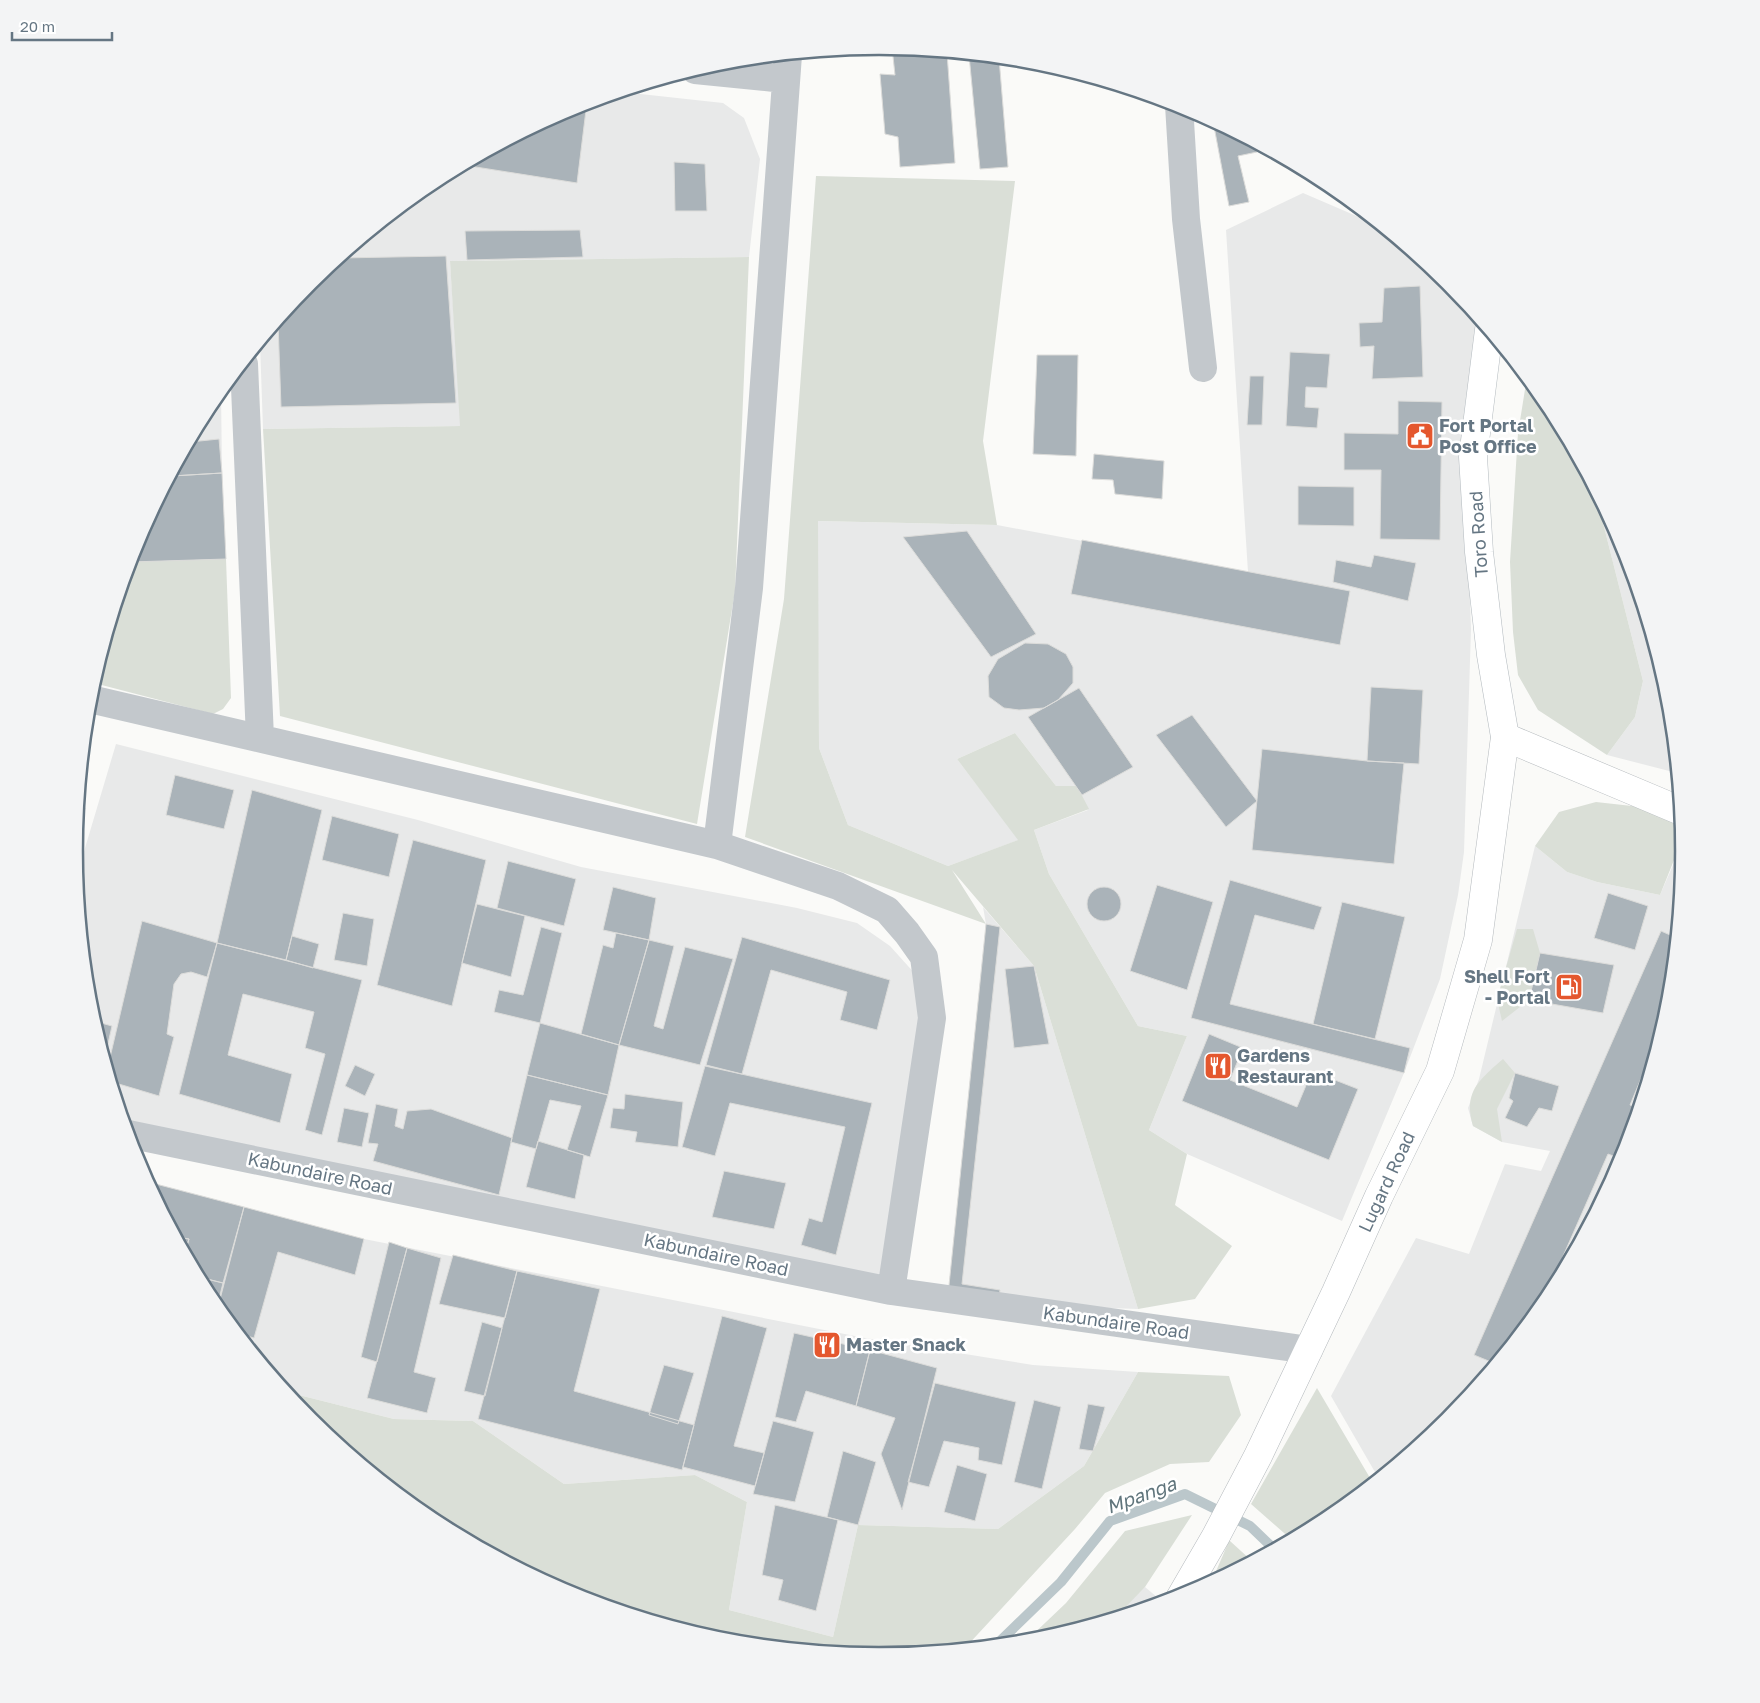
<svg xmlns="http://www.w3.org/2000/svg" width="1760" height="1703" font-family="'Golos Text',sans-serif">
<rect width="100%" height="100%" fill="#fafaf8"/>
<path fill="#e8e9e9" d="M622 92 723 103 744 118 760 159 749 257 450 261 461 426 263 429 260 343 311 282 433 182 572 107Z
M1303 193 1382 227 1450 282 1477 316 1465 459 1471 629 1464 852 1458 895 1440 979 1404 1073 1342 1221 1187 1154 1149 1130 1187 1036 1138 1026 1049 874 1034 830 1088 810 1056 786 1015 733 957 759 1019 840 948 866 848 825 819 748 817 521 997 525 1248 572 1226 230Z
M221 391 222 473 172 476 211 404Z
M1599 496 1624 544 1670 695 1677 773 1607 755 1635 717 1643 681 1601 515Z
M116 744 418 820 581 867 797 908 857 923 890 946 917 976 921 1012 881 1272 867 1289 125 1123 90 1008 77 875Z
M1535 846 1567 872 1597 882 1660 895 1679 851 1685 854 1670 1009 1624 1160 1549 1299 1449 1421 1379 1479 1331 1396 1416 1238 1469 1254 1505 1164 1541 1171 1550 1151 1502 1142 1473 1126 1468 1108 1479 1079Z
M983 907 1034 966 1138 1309 998 1304 948 1295 986 924Z
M148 1183 364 1239 865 1338 1033 1365 1138 1372 1084 1466 998 1529 858 1525 833 1637 729 1610 747 1502 695 1475 564 1484 473 1421 394 1419 287 1392 210 1299Z
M1145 1587 1164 1603 1112 1618Z"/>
<path fill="#dadfd7" d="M816 176 1015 181 983 441 997 525 818 521 819 748 848 825 948 866 1018 840 957 759 1015 733 1056 786H1077L1089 809 1034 830 1049 874 1138 1026 1187 1036 1149 1130 1187 1154 1175 1205 1232 1246 1195 1299 1138 1309 1034 966 952 870 986 924 745 837 784 599Z
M749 257 735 591 697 824 280 716 263 429 460 426 450 261Z
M1527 377 1550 404 1599 496 1601 515 1643 681 1635 717 1607 755 1538 710 1518 675 1513 632 1510 562 1518 433Z
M226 559 231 698 223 709 213 714 94 683 130 562Z
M1596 802 1641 807 1682 822 1684 835 1660 895 1597 882 1567 872 1535 846 1559 812Z
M1517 929H1533L1540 953 1529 1000 1502 1021 1497 999Z
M1503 1059 1515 1073 1497 1109 1502 1142 1473 1126C1463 1092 1479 1080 1503 1059Z
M1138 1372 1229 1376 1241 1415 1209 1462 1170 1464 1105 1493 1075 1529 965 1648 880 1657 723 1641 572 1595 432 1521 310 1421 287 1392 394 1419 473 1421 564 1484 695 1475 747 1502 729 1610 833 1637 858 1525 998 1529 1084 1466Z
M1317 1388 1373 1483 1327 1521 1292 1540 1251 1504Z
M1192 1515 1145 1587 1116 1617 1037 1641 1025 1642 1066 1603 1125 1531Z
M1230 1541 1252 1561 1211 1583 1229 1541Z"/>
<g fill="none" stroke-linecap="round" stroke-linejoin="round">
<path stroke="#bbc7cb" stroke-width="10" d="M996 1645 1061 1582 1110 1521 1185 1494 1250 1526 1274 1549"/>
</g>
<path fill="#aab3b9" stroke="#dcdcda" d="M892 47 947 53 955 163 900 167 898 137 885 134 880 74 895 75Z
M969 55 999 58 1008 167 980 169Z
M571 108 586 110 577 183 463 165Z
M1213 121 1255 143 1257 152 1238 156 1249 202 1229 206Z
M674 162 705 164 707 211H675Z
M580 230 583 257 467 260 465 231Z
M446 256 456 403 281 407 278 322 311 282 340 258Z
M1420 286 1423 377 1372 379 1374 346 1360 347 1359 323 1382 322 1384 288Z
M1290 352 1330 354 1327 388 1306 387 1305 407 1319 408 1317 428 1286 426Z
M1037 355H1078L1076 456 1033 454Z
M1250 376H1264L1262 425H1247Z
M1398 401 1442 402 1440 540 1380 539 1381 470H1344V433L1398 434Z
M219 439 222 473 172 476 190 442Z
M1094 454 1164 461 1162 499 1115 494 1113 480 1092 479Z
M222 473 226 559 130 562 136 543 172 476Z
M1298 486 1354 487V526L1298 525Z
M967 531 1036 634 991 657 903 537Z
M1082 540 1350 591 1340 645 1071 594Z
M1374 555 1416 563 1408 601 1333 582 1336 560 1371 567Z
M1025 643 1048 644 1066 654 1073 667V683L1058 700 1044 708 1019 710 1004 708 989 697 988 676 998 659Z
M1371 687 1423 690 1419 764 1367 761Z
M1079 688 1133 767 1082 795 1028 717Z
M1192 715 1257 801 1226 827 1156 735Z
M1262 749 1367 761 1404 763 1394 864 1252 850Z
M175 775 234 790 224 829 166 815Z
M252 790 322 810 286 960 217 943Z
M79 806 85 808 76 841Z
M332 816 399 834 389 877 322 860Z
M413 840 486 860 452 1006 377 985Z
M508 861 576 879 564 926 497 908Z
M1230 880 1322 907 1314 930 1255 915 1230 1004 1410 1048 1404 1073 1191 1018Z
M1157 885 1213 902 1187 990 1130 971Z
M1087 904a17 17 0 1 1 34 0a17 17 0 1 1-34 0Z
M613 887 656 898 649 940 603 930Z
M1608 893 1648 906 1635 950 1594 938Z
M1342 902 1405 917 1375 1039 1313 1024Z
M477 904 525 916 511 977 462 963Z
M343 913 374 919 367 966 334 960Z
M142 921 217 943 207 977 191 972 181 974 174 984 167 1034 174 1037 159 1096 112 1082 108 1066Z
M986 924 1000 927 962 1284 1000 1290 998 1304 948 1295Z
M541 927 562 933 540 1023 494 1012 499 990 523 995Z
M1661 931 1677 938 1670 1009 1630 1105 1639 1109 1624 1160 1608 1154 1538 1313 1496 1364 1474 1355Z
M616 933 649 940 619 1045 581 1034 603 945 613 948Z
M292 936 319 944 313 968 286 960Z
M742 937 890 980 877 1030 840 1020 847 992 771 970 742 1074 706 1065Z
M649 940 674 946 654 1026 663 1029 685 947 733 959 700 1065 619 1045Z
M217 943 362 980 322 1135 305 1130 325 1054 305 1048 314 1012 243 994 228 1055 292 1074 280 1123 179 1094Z
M1540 953 1614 965 1603 1013 1529 1000Z
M1034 966 1049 1044 1014 1048 1005 969Z
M94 1021 112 1026 105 1057Z
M540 1023 619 1045 608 1095 527 1075Z
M1209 1034 1243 1048 1230 1080 1297 1107 1312 1071 1358 1089 1329 1160 1182 1101Z
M355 1065 375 1074 365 1096 345 1086Z
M705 1066 872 1103 836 1255 801 1245 809 1218 822 1222 845 1127 730 1103 715 1156 682 1147Z
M1515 1073 1559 1086 1552 1111 1539 1108 1527 1127 1505 1118 1513 1101 1509 1098Z
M527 1075 608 1095 590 1157 567 1150 581 1106 550 1100 536 1149 511 1142Z
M625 1094 683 1102 678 1147 635 1142 637 1132 610 1128 613 1108 624 1109Z
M376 1104 398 1109 395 1126 403 1129 407 1111 431 1109 512 1138 499 1195 373 1161 378 1144 368 1143Z
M344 1108 369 1113 362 1147 337 1142Z
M538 1141 584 1155 575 1199 526 1187Z
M724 1171 786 1183 774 1229 712 1217Z
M148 1182 244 1207 223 1283 199 1277 185 1252 189 1239 177 1237Z
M244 1207 364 1239 355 1275 278 1252 254 1338 240 1334 218 1307Z
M177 1237 189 1239 185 1252Z
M389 1242 407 1248 377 1362 361 1357Z
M407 1248 441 1258 414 1372 436 1378 427 1413 367 1398Z
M453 1255 517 1271 505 1318 439 1304Z
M517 1271 600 1289 574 1391 694 1425 682 1470 478 1419Z
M199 1277 223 1283 217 1307 210 1299Z
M722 1316 767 1328 734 1446 764 1453 755 1486 683 1467Z
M482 1322 502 1328 485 1396 464 1391Z
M794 1333 870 1350 856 1406 806 1391 796 1422 775 1417Z
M870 1350 937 1368 902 1510 881 1454 895 1418 856 1406Z
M664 1365 694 1373 678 1424 649 1415Z
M935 1383 1016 1402 1002 1465 978 1460 979 1448 944 1441 929 1487 908 1482Z
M1034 1400 1061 1407 1042 1489 1014 1482Z
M1088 1404 1105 1407 1093 1451 1079 1449Z
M773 1421 814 1432 795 1502 753 1494Z
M843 1451 876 1462 858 1525 827 1517Z
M957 1465 987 1474 975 1521 944 1512Z
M775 1505 838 1520 816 1611 778 1600 783 1580 762 1575Z"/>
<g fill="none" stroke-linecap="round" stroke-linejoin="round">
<defs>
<path id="secondary" d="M1489 330 1473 457 1479 552 1491 655 1505 737"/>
<path id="highway" d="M1180 1598 1216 1536 1258 1456 1336 1292 1379 1196 1440 1071 1478 940 1505 737 1681 811"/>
</defs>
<use href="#secondary" stroke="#b3babf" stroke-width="29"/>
<use href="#highway" stroke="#b4b9bd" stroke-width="29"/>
<path stroke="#c3c8cc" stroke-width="28" d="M695 70 784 79
M1179 105 1186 219 1203 368
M244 364 260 738
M90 699 717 845 838 886 887 910 907 933 924 957 932 1018 891 1291
M717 845 749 588 788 55
M128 1134 891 1291 1309 1350"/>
<use href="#secondary" stroke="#fff" stroke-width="28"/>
<use href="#highway" stroke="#fff" stroke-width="28"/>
</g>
<defs>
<symbol id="civic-square" viewBox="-11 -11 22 22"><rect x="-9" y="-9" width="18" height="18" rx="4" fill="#e4572e" stroke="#fff"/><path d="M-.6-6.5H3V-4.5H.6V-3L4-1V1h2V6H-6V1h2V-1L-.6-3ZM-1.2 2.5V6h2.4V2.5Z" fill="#fff"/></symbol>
<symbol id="fuel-square" viewBox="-11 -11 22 22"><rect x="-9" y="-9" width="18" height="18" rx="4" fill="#e4572e" stroke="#fff"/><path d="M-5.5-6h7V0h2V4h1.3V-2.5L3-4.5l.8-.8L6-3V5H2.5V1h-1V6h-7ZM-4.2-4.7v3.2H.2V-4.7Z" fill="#fff"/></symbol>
<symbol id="restaurant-square" viewBox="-11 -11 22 22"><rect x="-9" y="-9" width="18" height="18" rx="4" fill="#e4572e" stroke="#fff"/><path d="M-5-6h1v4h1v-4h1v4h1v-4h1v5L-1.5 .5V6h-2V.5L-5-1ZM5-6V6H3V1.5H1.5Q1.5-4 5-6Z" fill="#fff"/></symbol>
</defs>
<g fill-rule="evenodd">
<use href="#civic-square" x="1404" y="420" width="32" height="32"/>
<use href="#fuel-square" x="1553" y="971" width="32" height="32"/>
<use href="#restaurant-square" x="1202" y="1050" width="32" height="32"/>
<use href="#restaurant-square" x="811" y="1329" width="32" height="32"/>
</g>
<g text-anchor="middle" stroke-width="5" stroke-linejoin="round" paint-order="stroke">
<g font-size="18" font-weight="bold" fill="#657683" stroke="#fff" text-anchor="start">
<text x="1439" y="432">Fort Portal<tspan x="1439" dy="21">Post Office</tspan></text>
<text x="1550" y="983" text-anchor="end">Shell Fort<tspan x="1550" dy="21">- Portal</tspan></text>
<text x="1237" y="1062">Gardens<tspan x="1237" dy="21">Restaurant</tspan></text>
<text x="846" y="1351">Master Snack</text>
</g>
<g font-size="18" fill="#657683" stroke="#fff">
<text transform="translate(1479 534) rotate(-94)" y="6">Toro Road</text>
<text transform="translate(320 1174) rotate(12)" y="6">Kabundaire Road</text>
<text transform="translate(1387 1182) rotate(-65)" y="6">Lugard Road</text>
<text transform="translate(716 1255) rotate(12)" y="6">Kabundaire Road</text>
<text transform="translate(1116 1323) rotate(8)" y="6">Kabundaire Road</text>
</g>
<g font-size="19" font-style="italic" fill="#60757c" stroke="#fff">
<text transform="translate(1141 1495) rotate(-20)" y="7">Mpanga</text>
</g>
</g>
<path d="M0 0H1760V1703H0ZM83 851a796 796 0 1 1 1592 0a796 796 0 1 1-1592 0Z" fill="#f3f4f5" fill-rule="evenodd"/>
<path fill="none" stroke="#657683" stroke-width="2.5" d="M83 851a796 796 0 1 1 1592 0a796 796 0 1 1-1592 0Z"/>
<path d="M12 32v8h100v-8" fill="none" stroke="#657683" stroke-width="2.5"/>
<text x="20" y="32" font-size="15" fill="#657683" stroke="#ffffff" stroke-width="4" paint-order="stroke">20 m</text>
</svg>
